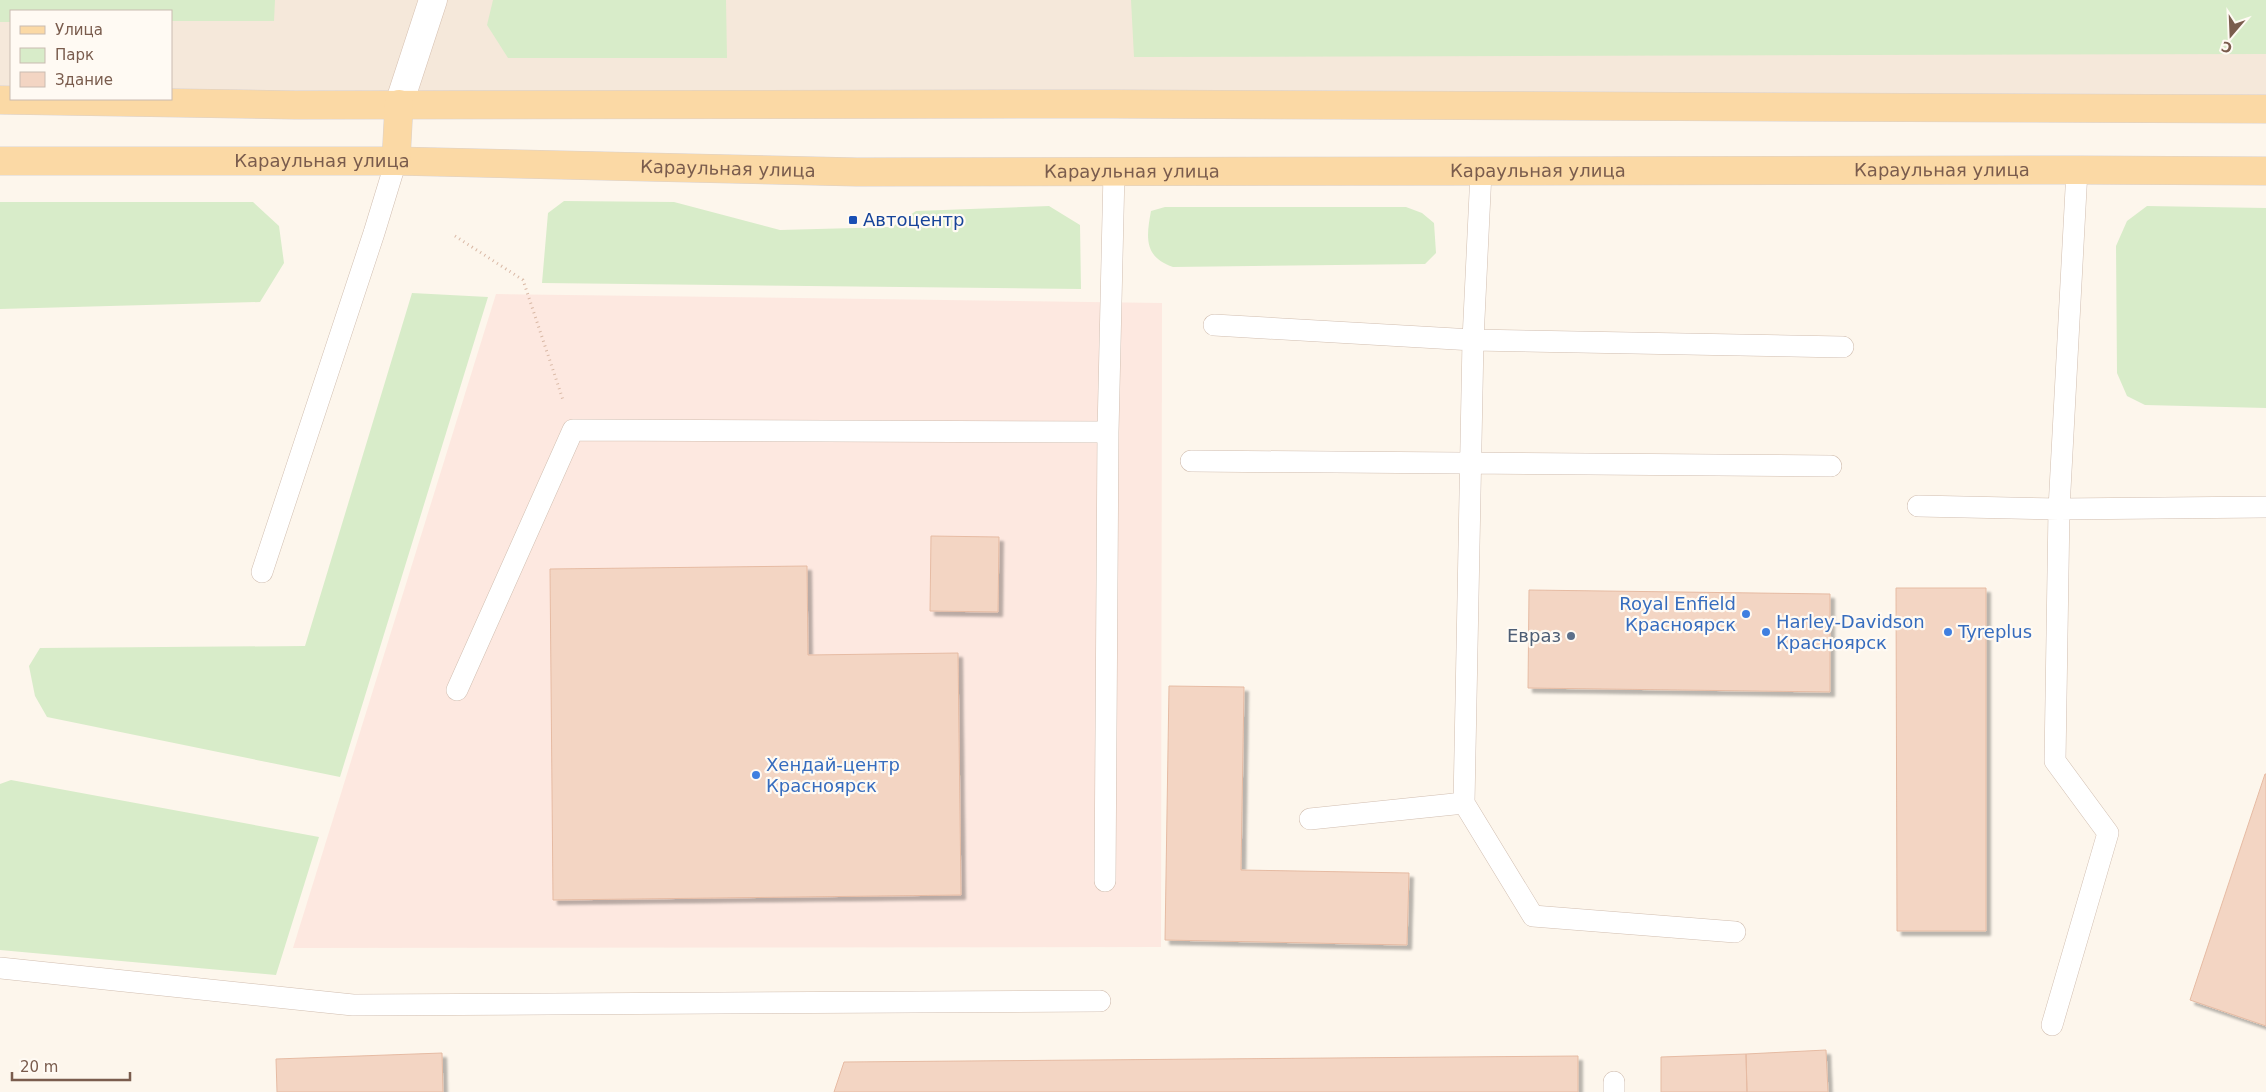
<svg xmlns="http://www.w3.org/2000/svg" width="2266" height="1092" font-family="'DejaVu Sans',sans-serif">
<defs>
<filter id="shadow"><feDropShadow dx="4.5" dy="4.5" stdDeviation="1" flood-color="#0004"/></filter>
</defs>
<rect width="100%" height="100%" fill="#fdf6ec"/>
<path fill="#f5e8da" fill-rule="evenodd" d="M0 0H2266V109L0 100ZM11 11H171V99H11Z"/>
<path fill="#fde8e0" d="M496 294 1162 303 1161 947 293 948Z"/>
<path fill="#d8ecc9" d="M0 0H275L274 21H171V11H11V22H0Z
M493 0H726L727 58H508L487 25Z
M1131 0H2266V54L1134 57Z
M564 201 674 202 780 230 892 227 916 211 1049 206 1080 225 1081 289 542 283 548 213Z
M0 202H253L279 226 284 263 260 302 0 309Z
M2147 206 2266 208V408L2145 405 2127 396 2117 373 2116 246 2127 221Z
M1165 207H1406L1422 213 1434 223 1436 253 1425 264 1173 267C1144 257 1146 238 1151 211Z
M412 293 488 297 340 777 47 717 35 696 29 666 40 648 305 646Z
M11 780 319 837 276 975 0 950V784Z"/>
<path fill="#f3d5c3" stroke="#e6bba3" filter="url(#shadow)" d="M931 536 999 537 998 612 930 611Z
M807 566 808 655 958 653 961 895 553 900 550 569Z
M1896 588H1986V931H1897Z
M1529 590 1830 594V692L1528 688Z
M1169 686 1244 687 1241 870 1409 873 1407 945 1165 940Z
M2265 774H2266V1026L2190 1000Z
M1826 1050 1828 1092H1747L1746 1054Z
M442 1053 443 1092H277L276 1059Z
M1746 1054 1747 1092H1661V1057Z
M1578 1056V1092H834L844 1062Z"/>
<g fill="none" stroke-linecap="round" stroke-linejoin="round">
<defs>
<path id="service" d="M1481 172 1473 340 1464 803 1533 916 1735 932
M1214 325 1473 340 1843 347
M1191 461 1831 466
M1918 506 2059 509 2266 507
M262 572 374 233 396 161
M457 690 573 430 1108 432 1114 172
M1310 819 1464 803
M1105 881 1108 432
M0 968 353 1005 1100 1001
M2052 1025 2108 833 2055 761 2059 509 2077 170
M1614 1082V1092"/>
<path id="secondary" d="M399 104 433 0"/>
<g id="primary">
<path d="M0 100 295 105 1113 104 2266 109"/>
<path id="s1" d="M0 161H396L857 172 2077 170 2266 171"/>
<path d="M396 161 399 104"/>
</g>
</defs>
<use href="#service" stroke="#d1beb0" stroke-width="22"/>
<use href="#secondary" stroke="#d6c0b0" stroke-width="29"/>
<use href="#primary" stroke="#dad1cd" stroke-width="29"/>
<path stroke="#d9b8a5" stroke-width="3" stroke-dasharray="1 4" stroke-linecap="butt" d="M455 236 523 280 563 400"/>
<use href="#service" stroke="#fff" stroke-width="21"/>
<use href="#secondary" stroke="#fff" stroke-width="28"/>
<use href="#primary" stroke="#fbd9a5" stroke-width="28"/>
</g>
<rect fill="#1a4fb4" stroke="#fffaf3" stroke-width="2" x="848" y="215" width="10" height="10" rx="2.5"/>
<g fill="#3f7fe0" stroke="#fffaf3" stroke-width="2">
<circle cx="1746" cy="614" r="5"/>
<circle cx="1766" cy="632" r="5"/>
<circle cx="1948" cy="632" r="5"/>
<circle cx="756" cy="775" r="5"/>
</g>
<circle fill="#5c6f8a" stroke="#fffaf3" stroke-width="2" cx="1571" cy="636" r="5"/>
<g text-anchor="middle" stroke-width="4.5" stroke-linejoin="round" paint-order="stroke">
<g font-size="18" fill="#7a5c4d" stroke="#fffaf3">
<text dy="6" stroke="none"><textPath href="#s1" startOffset="322">Караульная улица</textPath></text>
<text dy="6" stroke="none"><textPath href="#s1" startOffset="728">Караульная улица</textPath></text>
<text dy="6" stroke="none"><textPath href="#s1" startOffset="1942">Караульная улица</textPath></text>
<text dy="6" stroke="none"><textPath href="#s1" startOffset="1132">Караульная улица</textPath></text>
<text dy="6" stroke="none"><textPath href="#s1" startOffset="1538">Караульная улица</textPath></text>
</g>
<g font-size="18" fill="#164399" stroke="#fffaf3" text-anchor="start">
<text x="863" y="226">Автоцентр</text>
</g>
<g font-size="18" fill="#366cbe" stroke="#fffaf3" text-anchor="start">
<text x="1736" y="610" text-anchor="end">Royal Enfield<tspan x="1736" dy="21">Красноярск</tspan></text>
<text x="1776" y="628">Harley-Davidson<tspan x="1776" dy="21">Красноярск</tspan></text>
<text x="1958" y="638">Tyreplus</text>
<text x="766" y="771">Хендай-центр<tspan x="766" dy="21">Красноярск</tspan></text>
</g>
<g font-size="18" fill="#4e5e75" stroke="#fffaf3" text-anchor="end">
<text x="1561" y="642">Евраз</text>
</g>
</g>
<rect x="10" y="10" width="162" height="90" fill="#fffaf3" stroke="#cabbb1"/>
<rect x="20" y="26" width="25" height="8" fill="#fbd9a5" stroke="#cabbb1"/>
<text x="55" y="35" font-size="15" fill="#7a5c4d">Улица</text>
<rect x="20" y="48" width="25" height="15" fill="#d8ecc9" stroke="#cabbb1"/>
<text x="55" y="60" font-size="15" fill="#7a5c4d">Парк</text>
<rect x="20" y="72" width="25" height="15" fill="#f3d5c3" stroke="#cabbb1"/>
<text x="55" y="85" font-size="15" fill="#7a5c4d">Здание</text>
<g transform="translate(2231 35) rotate(199)" stroke="#fffaf3" stroke-width="4" paint-order="stroke">
<path d="M0-4L9 19L0 12L-9 19Z" fill="#7a5c4d"/>
<text y="-8" font-size="14" font-weight="bold" text-anchor="middle" fill="#7a5c4d">С</text>
</g>
<path d="M12 1072v8h118v-8" fill="none" stroke="#7a5c4d" stroke-width="2.5"/>
<text x="20" y="1072" font-size="15" fill="#7a5c4d" stroke="#fffaf3" stroke-width="4" paint-order="stroke">20 m</text>
</svg>
